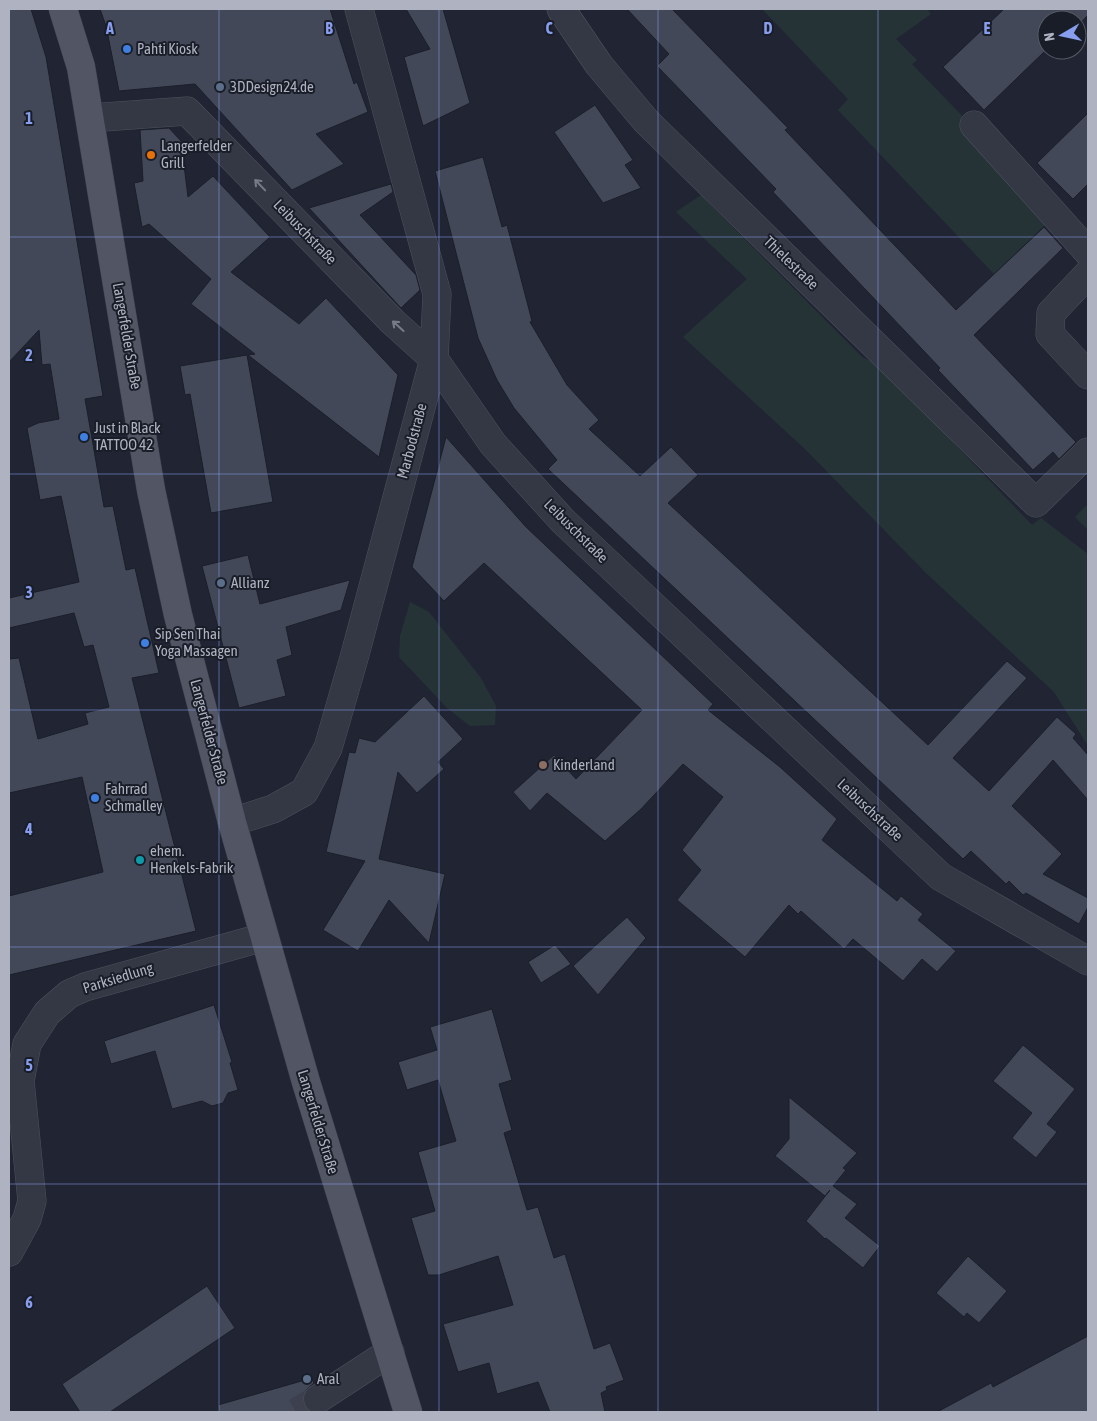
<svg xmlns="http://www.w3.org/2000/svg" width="1097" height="1421" font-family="'Asap Condensed',sans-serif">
<rect width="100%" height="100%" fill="#212533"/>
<path fill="#253337" d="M762 9H927L931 14 896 39 917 60 912 64 970 124 962 132 1021 194 1046 224 994 274 838 110 848 99Z
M701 195 862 357 879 365 1032 525 1041 518 1088 554V746L1054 692 926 573 805 449 683 337 747 279 676 212Z
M1088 504V530L1075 517Z
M410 602 429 612 481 678 496 706 495 725 470 726 447 708 399 657 400 636Z"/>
<path fill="#424858" stroke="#1b1f2a" d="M9 9H31L46 57 103 396 85 399 104 507 113 506 126 570 135 568 159 673 132 678 196 931 9 975V896L103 872 82 777 9 793V659L19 658 38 739 88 724 85 713 109 707 93 645 84 647 74 613 9 628V598L79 582 61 496 40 500 27 428 38 423 59 419 50 364 42 365 39 330 9 362Z
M100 9H330L354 84 357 82 368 112 316 134 344 164 292 190 195 84 119 91 106 26Z
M406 9H443L470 103 423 126 404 57 430 49Z
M627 9H672L788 128 785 130 956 310 1044 227 1063 248 974 335 1076 442 1059 459 1053 452 1033 470 938 370 940 368 773 192 776 189 657 66 669 54Z
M1004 9H1088V15L1077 27V20H1047V50H1053L1048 55 1045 51 984 110 943 67Z
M595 105 633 160 625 165 641 188 603 203 554 132Z
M1088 113V184L1073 199 1037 163Z
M169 128 181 141 188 197 213 176 270 237 231 272 299 324 326 298 398 375 379 457 248 355 255 354 191 304 211 279 149 224 142 227 134 183 143 181 140 130Z
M483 157 502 227 507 225 532 321 530 322 567 385 599 420 589 429 640 476 671 447 698 475 668 503 928 745 1007 661 1027 678 953 758 989 791 1057 717 1076 734 1073 738 1088 755V800L1053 760 1012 806 1062 854 1043 874 1088 898V907L1079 924 1026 893 1023 895 1009 881 1006 884 971 851 963 859 548 469 557 460 514 408 497 380 478 338 435 171Z
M391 184 393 192 360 215 416 275 420 290 401 308 309 208Z
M247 355 273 502 211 513 190 394 185 395 180 366Z
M446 437 526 527 713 704 708 710 780 767 837 819 822 840 897 901 901 896 923 914 918 920 956 951 937 972 922 959 903 981 853 939 844 949 801 911 798 914 789 905 745 957 677 900 701 870 682 850 723 797 683 764 641 809 605 841 547 793 530 811 513 792 554 755 576 779 642 710 484 563 444 601 412 567Z
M248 555 260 604 350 580 341 610 286 627 292 655 277 660 286 696 239 708 202 566Z
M424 696 463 739 438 762 444 769 417 793 398 772 379 859 445 874 429 943 389 900 358 951 323 930 365 861 326 852 349 752 355 753 359 738 375 742Z
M627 917 646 938 598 995 573 966Z
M555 945 571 964 541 983 528 962Z
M214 1005 232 1062 230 1063 238 1090 228 1093 223 1103 212 1106 202 1101 172 1109 155 1051 111 1064 104 1041Z
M492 1009 512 1080 499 1084 512 1130 504 1133 527 1210 538 1207 554 1258 565 1254 594 1349 610 1343 624 1380 606 1387 607 1390 601 1393 605 1412H550L538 1382 497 1394 489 1363 458 1372 443 1324 513 1305 498 1256 439 1275H428L411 1218 435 1211 418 1152 456 1141 438 1080 407 1090 398 1062 437 1050 430 1027Z
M1023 1045 1075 1089 1047 1124 1057 1132 1036 1158 1012 1138 1032 1113 993 1081Z
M789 1097 857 1153 843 1168 846 1170 833 1186 857 1204 845 1218 880 1246 863 1268 826 1238 825 1239 806 1221 830 1190 825 1196 775 1156 789 1139Z
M968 1256 1007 1291 979 1323 967 1313 964 1317 936 1293Z
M207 1286 235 1328 110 1412H80L62 1384Z
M1088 1336V1412H937L991 1383 993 1387Z
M312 1378 314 1383 304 1392 302 1399 305 1407 310 1412H219L218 1405Z"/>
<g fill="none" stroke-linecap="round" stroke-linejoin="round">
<path stroke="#3d414f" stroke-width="28" stroke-dasharray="28 14" stroke-linecap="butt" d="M296 1412 318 1399"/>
<defs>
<path id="minor" d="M561 9 599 65 646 121 1036 503 1088 452
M90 118 187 111 393 322 434 359 493 444 563 521 941 877 1088 961
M974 125 1088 252
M1088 274 1051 313 1050 334 1088 375
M232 822 273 809 304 792 328 748 354 658 434 359 437 294 359 9
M9 1252 27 1219 32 1201 20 1081 27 1044 47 1013 69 994 85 987 264 937
M318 1399 390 1352"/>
<path id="major" d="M63 9 81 67 151 490 178 615 232 822 306 1082 408 1412"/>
</defs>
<use href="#minor" stroke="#4e525f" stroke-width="29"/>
<use href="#major" stroke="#3d414e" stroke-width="29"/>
<use href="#minor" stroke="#343844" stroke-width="28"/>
<use href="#major" stroke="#525664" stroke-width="28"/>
</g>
<defs><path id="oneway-shaft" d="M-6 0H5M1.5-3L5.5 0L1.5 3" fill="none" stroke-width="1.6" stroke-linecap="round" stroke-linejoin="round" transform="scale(1.25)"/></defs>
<g stroke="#777b89">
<use href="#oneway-shaft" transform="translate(260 185) rotate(-134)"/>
<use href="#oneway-shaft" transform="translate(398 326) rotate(-138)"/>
</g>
<path fill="none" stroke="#879ded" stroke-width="1" stroke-opacity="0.55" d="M219 9V1412M439 9V1412M658 9V1412M878 9V1412M9 237H1088M9 474H1088M9 710H1088M9 947H1088M9 1184H1088"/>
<g fill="#3f7fe0" stroke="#191d28" stroke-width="2">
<circle cx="127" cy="49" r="5"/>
<circle cx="84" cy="437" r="5"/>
<circle cx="145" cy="643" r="5"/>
<circle cx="95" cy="798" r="5"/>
</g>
<g fill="#5c6f8a" stroke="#191d28" stroke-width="2">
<circle cx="220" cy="87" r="5"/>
<circle cx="221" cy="583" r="5"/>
<circle cx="307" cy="1379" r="5"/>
</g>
<circle fill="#e8710a" stroke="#191d28" stroke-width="2" cx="151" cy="155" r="5"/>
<circle fill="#8d6e63" stroke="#191d28" stroke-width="2" cx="543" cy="765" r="5"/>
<circle fill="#0f9aa8" stroke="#191d28" stroke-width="2" cx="140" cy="860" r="5"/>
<g text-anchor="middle" stroke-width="4" stroke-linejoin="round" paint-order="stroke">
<g font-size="15" fill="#aeb2c1" stroke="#191d28" text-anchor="start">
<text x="137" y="54">Pahti Kiosk</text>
<text x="230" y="92">3DDesign24.de</text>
<text x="161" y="151">Langerfelder<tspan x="161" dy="17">Grill</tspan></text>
<text x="94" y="433">Just in Black<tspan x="94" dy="17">TATTOO 42</tspan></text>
<text x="231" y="588">Allianz</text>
<text x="155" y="639">Sip Sen Thai<tspan x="155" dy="17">Yoga Massagen</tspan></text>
<text x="553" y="770">Kinderland</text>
<text x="105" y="794">Fahrrad<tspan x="105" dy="17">Schmalley</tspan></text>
<text x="150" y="856">ehem.<tspan x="150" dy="17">Henkels-Fabrik</tspan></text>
<text x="317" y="1384">Aral</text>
</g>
<g font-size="15" fill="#aeb2c1" stroke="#191d28">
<text transform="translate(305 232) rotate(46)" y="5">Leibuschstraße</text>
<text transform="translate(791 263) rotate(44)" y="5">Thielestraße</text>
<text transform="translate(127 336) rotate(80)" y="5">Langerfelder Straße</text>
<text transform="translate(412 441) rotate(-75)" y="5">Marbodstraße</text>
<text transform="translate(576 531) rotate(45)" y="5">Leibuschstraße</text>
<text transform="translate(209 732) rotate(75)" y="5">Langerfelder Straße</text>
<text transform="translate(870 810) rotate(43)" y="5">Leibuschstraße</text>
<text transform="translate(118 978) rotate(-17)" y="5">Parksiedlung</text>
<text transform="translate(318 1122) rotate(73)" y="5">Langerfelder Straße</text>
</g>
</g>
<g font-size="16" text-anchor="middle" font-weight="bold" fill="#879ded" stroke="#191d28" stroke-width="4" stroke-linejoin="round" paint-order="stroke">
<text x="110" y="34">A</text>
<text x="329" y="34">B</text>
<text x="549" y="34">C</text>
<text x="768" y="34">D</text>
<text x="987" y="34">E</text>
<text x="29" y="124">1</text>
<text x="29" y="361">2</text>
<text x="29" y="598">3</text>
<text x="29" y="835">4</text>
<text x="29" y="1071">5</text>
<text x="29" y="1308">6</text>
</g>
<rect width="1097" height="1421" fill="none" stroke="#aeb2c1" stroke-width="20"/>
<g transform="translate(1062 35) rotate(261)"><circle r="24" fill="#191d28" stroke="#555965"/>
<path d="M0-4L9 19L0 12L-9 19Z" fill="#879ded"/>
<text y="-8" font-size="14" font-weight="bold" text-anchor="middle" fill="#aeb2c1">N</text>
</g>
</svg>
